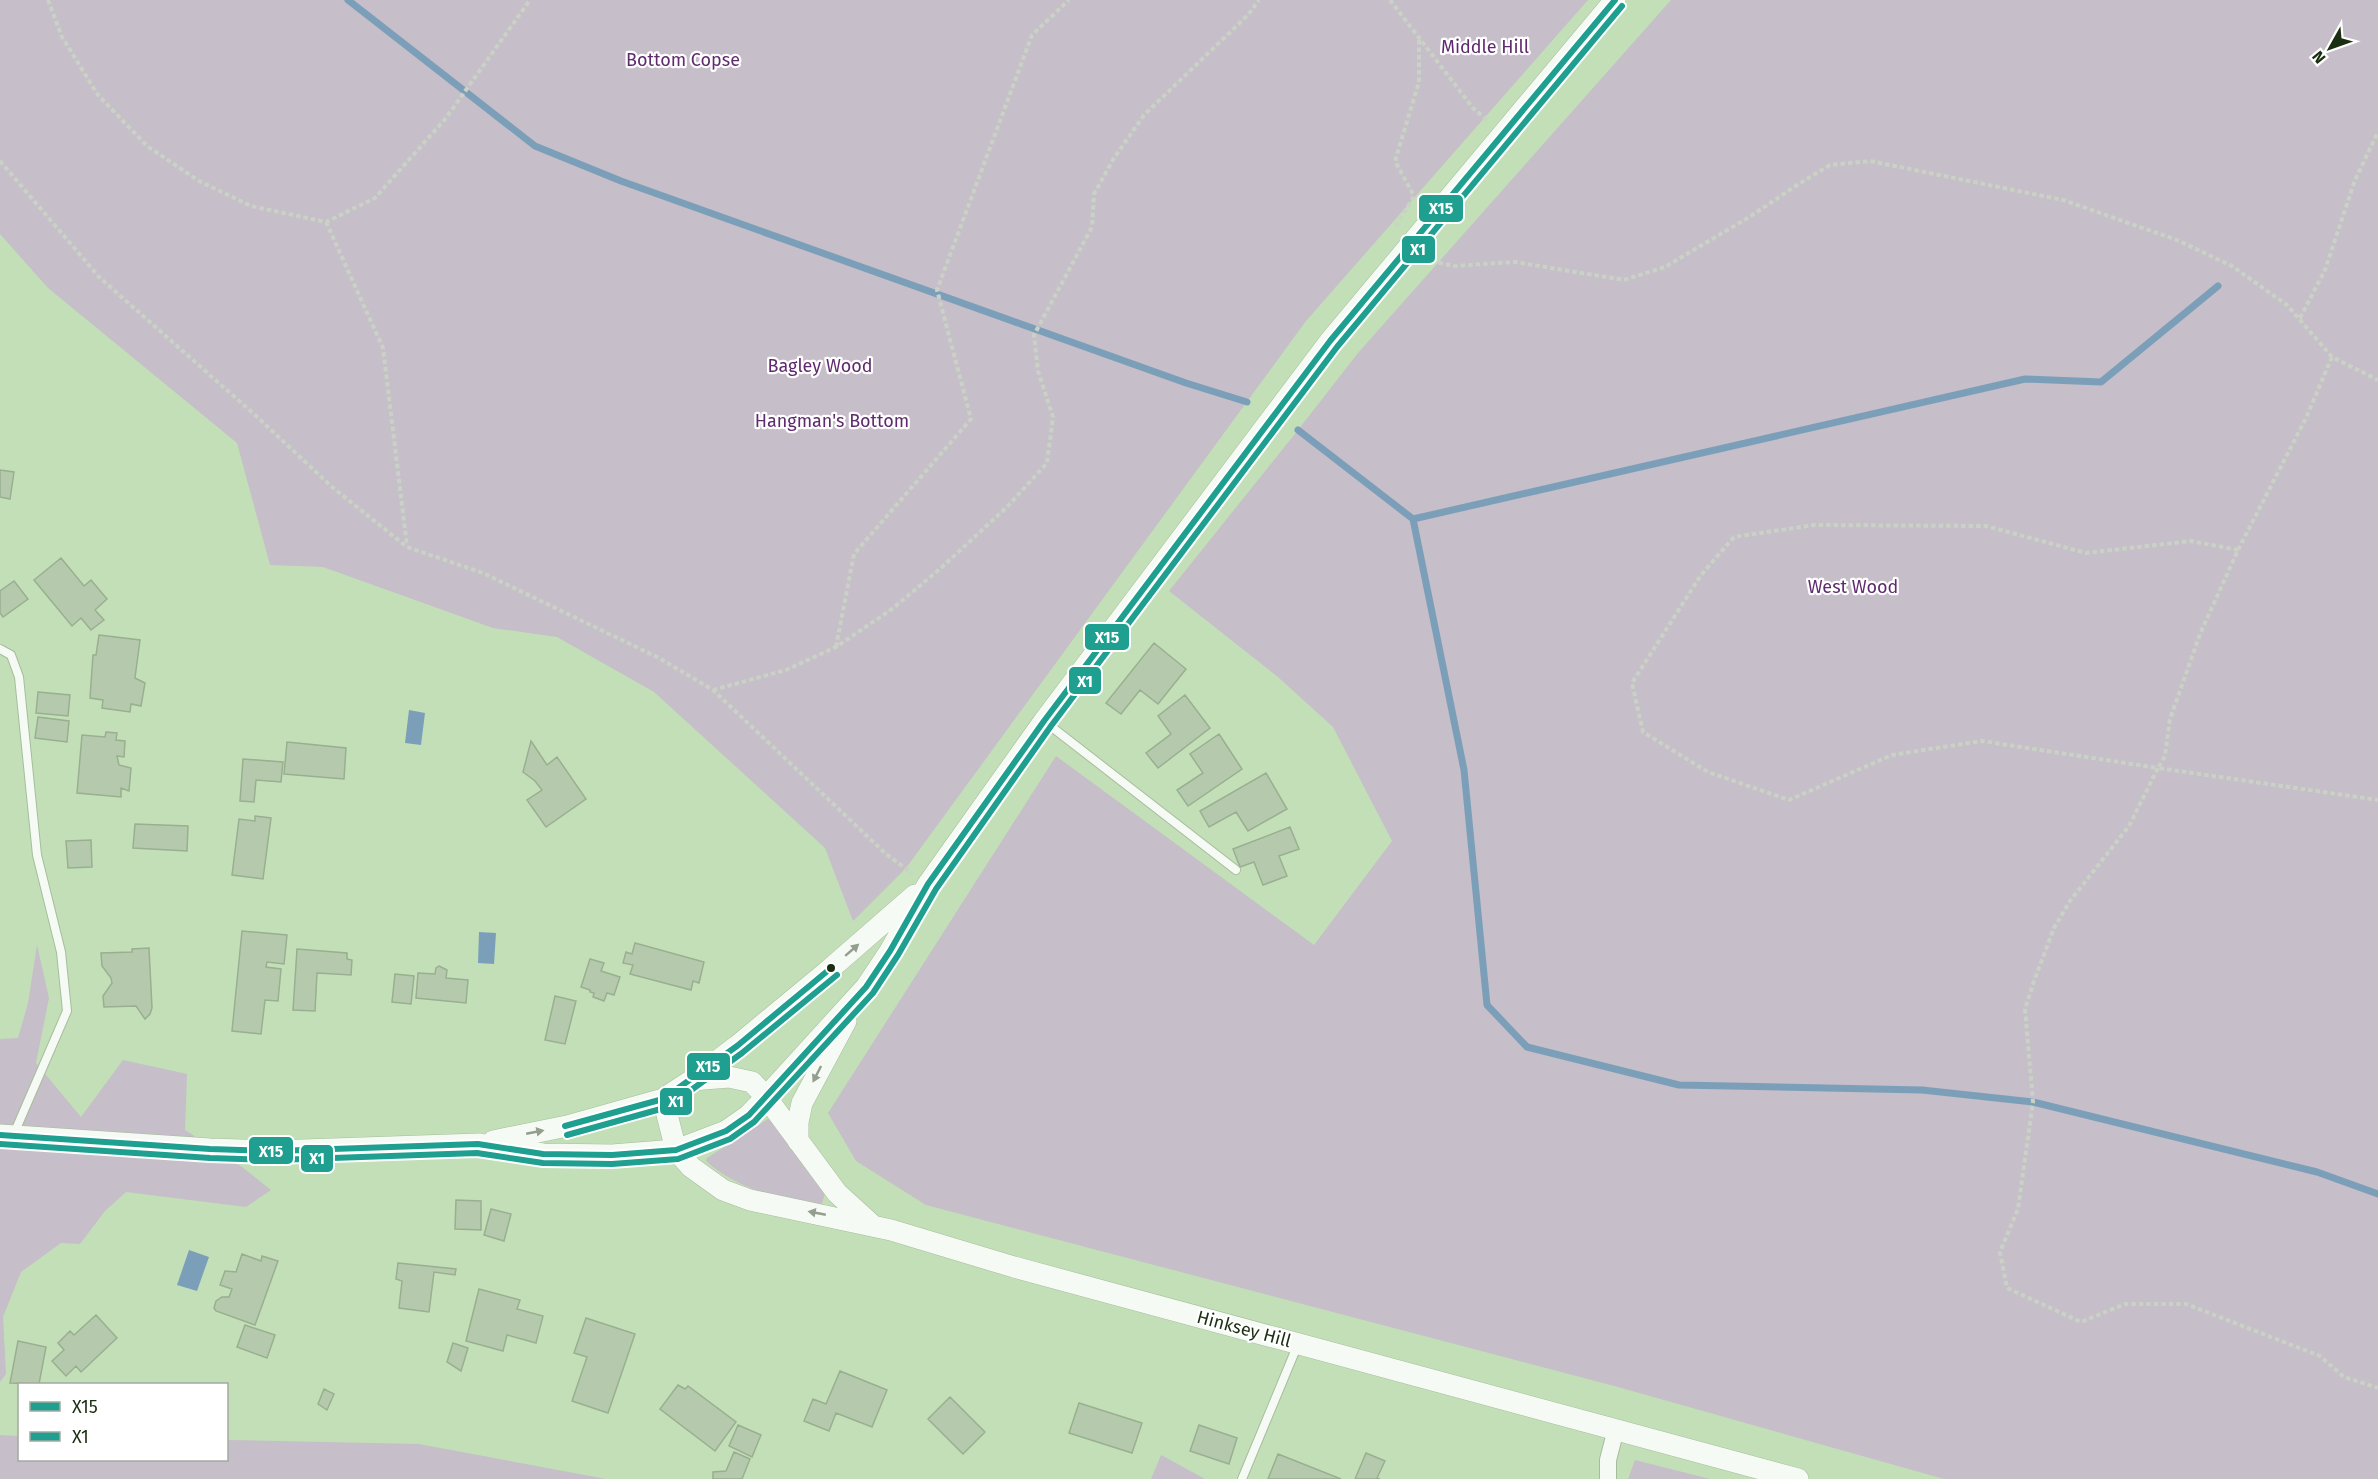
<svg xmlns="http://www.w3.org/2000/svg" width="2378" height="1479" font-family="'Fira Sans',sans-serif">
<rect width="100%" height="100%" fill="#c3dfb8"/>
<path fill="#c6bec8" d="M0 0H1588L1306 321 906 868 853 921 825 848 654 692 557 637 493 628 323 567 270 565 237 443 48 288 0 234Z
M1671 0H2378V1479H1944L1618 1387 926 1205 856 1161 828 1113 1056 756 1314 945 1392 841 1333 727 1278 677 1169 591 1298 430 1358 353Z
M37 945 49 998 36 1063 81 1117 123 1060 187 1074 185 1130 242 1167 271 1190 246 1207 126 1192 105 1211 80 1244 61 1243 21 1272 3 1317 6 1374 0 1382V1039L18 1038 28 1003Z
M768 1119 774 1123 825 1193 822 1204C783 1201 735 1188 706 1161L707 1158Z
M0 1435 19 1436 20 1460H226L227 1440 419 1444 606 1479H0Z
M1161 1455 1205 1479H1151Z
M1635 1460 1710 1479H1628Z"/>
<path fill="#7c9fb9" d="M409 710 425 713 421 745 405 743Z
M479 932 496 933 494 964 478 963Z
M189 1250 209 1257 197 1291 177 1285Z"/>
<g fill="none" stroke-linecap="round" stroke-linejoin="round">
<path stroke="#7c9fb9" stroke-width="7" d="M348 0 535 146 621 181 1186 383 1247 402
M1298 430 1413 519 2025 379 2101 382 2218 286
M1413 519 1464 770 1487 1005 1527 1047 1679 1085 1922 1090 2033 1102 2317 1172 2378 1194"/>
</g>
<path fill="#b5caac" stroke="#99af90" stroke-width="1.5" d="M0 470 14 472 10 499 0 497Z
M61 558 84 586 91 580 107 599 95 610 104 620 91 630 81 618 72 626 34 580Z
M14 581 28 599 3 617 0 613V591Z
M99 635 140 640 135 678 145 683 141 706 131 704 130 712 102 708 103 700 90 698 93 655H96Z
M1154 643 1186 669 1158 704 1140 690 1121 714 1106 703Z
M38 692 70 695 68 716 36 713Z
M1185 695 1210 728 1158 768 1146 753 1171 734 1158 716Z
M38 717 69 721 67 742 35 738Z
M106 732 117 733 116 740 125 741 124 757 117 756 119 765 131 768 129 791 121 788V797L77 793 82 735 105 737Z
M1219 734 1242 769 1188 806 1177 790 1203 773 1190 754Z
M531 741 547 765 557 757 586 799 546 827 527 800 542 790 535 781 523 772Z
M287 742 346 748 344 779 284 774Z
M243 759 283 762 281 782 256 780 254 802 240 801Z
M1266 773 1287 809 1248 831 1236 812 1209 827 1200 811Z
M255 816 271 818 263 879 232 875 239 819 255 821Z
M135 824 188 826 187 851 133 848Z
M1290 827 1299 849 1279 856 1287 876 1263 885 1254 862 1240 867 1233 849Z
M91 840 92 867 68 868 66 841Z
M242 931 287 935 284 964 267 962 266 967 281 969 278 1001 265 1000 261 1034 232 1031Z
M635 943 704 962 699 983 693 981 691 990 630 974 633 965 623 963 626 952 632 954Z
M149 948 152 1008 150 1014 145 1019 136 1006 104 1007 103 996 112 983 111 978 102 966 101 953 132 952V949Z
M297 949 347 953V959L352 960 351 975 317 973 315 1011 293 1010Z
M590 959 604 963 601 971 620 977 614 995 607 993 604 1001 593 997 594 993 590 992V990L581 987Z
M439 966 447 970 446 978 468 980 466 1003 416 998 418 973 435 974 436 968Z
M395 974 414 976 411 1004 392 1002Z
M555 996 576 1001 565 1044 545 1040Z
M456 1200 481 1201V1230L455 1229Z
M491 1209 511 1214 504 1241 484 1235Z
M242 1254 261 1261 262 1256 278 1261 255 1325 216 1311 214 1308 216 1301 222 1297H229L232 1289 220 1285 225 1271 236 1272Z
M398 1263 456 1269 455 1275 434 1272 429 1312 399 1308 402 1281 396 1279Z
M479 1289 520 1300 517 1309 543 1316 536 1343 507 1335 503 1351 466 1341Z
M96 1315 117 1338 81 1372 76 1366 66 1376 52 1361 64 1350 58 1343 70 1331 74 1335Z
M586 1318 635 1334 608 1413 572 1401 587 1357 574 1353Z
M245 1325 275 1335 267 1358 237 1347Z
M18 1341 46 1347 39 1384 10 1383Z
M453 1343 468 1348 461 1371 447 1362Z
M840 1371 887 1390 872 1427 836 1413 829 1431 804 1421 813 1399 826 1404Z
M678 1385 685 1389 688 1386 736 1422 715 1451 660 1409Z
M324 1389 334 1394 327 1410 318 1404Z
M950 1397 985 1432 963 1454 928 1419Z
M1079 1403 1142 1423 1132 1453 1069 1433Z
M738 1425 761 1435 752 1457 729 1446Z
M1199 1425 1237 1438 1229 1464 1190 1451Z
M734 1452 750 1459 742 1479H713V1472L726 1471Z
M1366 1453 1385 1461 1377 1478 1380 1479H1355Z
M1278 1454 1341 1479H1268Z"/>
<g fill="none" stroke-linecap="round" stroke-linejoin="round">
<defs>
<path id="service" d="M0 649 11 655 19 677 37 855 61 952 67 1011 13 1136
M1044 721 1236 870
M1242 1479 1298 1344"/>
<path id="minor" d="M1608 1479V1460L1616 1429"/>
<path id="tertiary" d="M692 1080 729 1077 752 1082 766 1097 837 1193 871 1224
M663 1099 676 1150 691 1167 723 1190 750 1200 891 1230 1014 1267 1798 1479
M0 1135 210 1149 275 1151 478 1144 543 1154 612 1155 676 1150 726 1131 749 1115 766 1097 866 987 890 951 928 884 1044 721 1330 341 1615 0
M493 1141 567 1126 663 1099 692 1080 737 1046 830 969 915 895
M798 1141V1122L802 1103 846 1021"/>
</defs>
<use href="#service" stroke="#a6bd9d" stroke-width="10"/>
<use href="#minor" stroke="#a6bd9d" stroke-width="18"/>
<use href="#tertiary" stroke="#a6bd9d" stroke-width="22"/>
<path stroke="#cad2c6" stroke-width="4" stroke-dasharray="4.5 3" stroke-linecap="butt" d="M48 0 62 37 98 95 147 146 199 181 251 206 326 222 375 198 446 118 530 0
M1390 0 1473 108 1487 120
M0 161 99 277 255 415 332 487 407 547 483 573 659 658 713 690 886 854 912 873
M326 222 383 348 407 546
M1396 226 1414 196 1395 161 1419 82V37
M1426 255 1435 262 1455 266 1515 262 1624 280 1665 267 1751 216 1794 187 1830 165 1870 161 2063 200 2177 240 2232 266 2287 305 2332 357 2378 380
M2300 318 2325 270 2355 180 2378 132
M2332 357 2306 418 2238 550 2200 634 2170 719 2165 756 2158 768 2378 800
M2238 550 2191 541 2086 553 1986 526 1814 525 1734 537 1701 575 1632 683 1643 732 1708 772 1789 800 1892 755 1982 741 2158 768 2129 826 2070 901 2054 928 2034 981 2025 1009 2033 1102 2018 1209 2000 1252 2007 1288 2081 1322 2125 1304H2186L2320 1356 2344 1377 2378 1388
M836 647 854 554 971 419 937 290 1032 35 1069 0
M713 690 786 670 836 647 892 609 941 568 1007 507 1047 463 1053 417 1038 371 1034 335 1092 227 1094 194 1114 158 1144 115 1248 15 1259 0"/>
<use href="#service" stroke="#f6faf4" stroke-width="8"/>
<use href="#minor" stroke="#f6faf4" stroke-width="16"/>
<use href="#tertiary" stroke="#f6faf4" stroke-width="21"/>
<defs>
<path id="bus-1" d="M565 1126 663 1099 737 1046 831 968
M0 1135 210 1149 275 1151 478 1144 543 1154 612 1155 676 1150 726 1131 749 1115 866 987 890 951 928 884 1044 721 1330 341 1615 0"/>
<path id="bus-2" d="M567 1135 668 1107 742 1053 837 975
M0 1144 210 1158 275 1160 477 1153 543 1163 612 1164 678 1159 730 1139 754 1122 873 993 898 955 936 889 1051 726 1337 347 1622 6"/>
</defs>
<use href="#bus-1" stroke="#fff" stroke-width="10"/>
<use href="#bus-2" stroke="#fff" stroke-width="10"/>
<use href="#bus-1" stroke="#1e9f90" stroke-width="6"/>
<use href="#bus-2" stroke="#1e9f90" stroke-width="6"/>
</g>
<defs><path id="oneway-solid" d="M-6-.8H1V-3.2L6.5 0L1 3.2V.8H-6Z" transform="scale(1.5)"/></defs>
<g fill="#939e8e">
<use href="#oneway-solid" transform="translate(852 950) rotate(-41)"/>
<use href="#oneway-solid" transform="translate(817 1074) rotate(117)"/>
<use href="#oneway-solid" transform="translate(535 1132) rotate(-11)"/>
<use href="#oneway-solid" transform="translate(817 1213) rotate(-169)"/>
</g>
<circle fill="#1a2e12" stroke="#fff" stroke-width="2" cx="831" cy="968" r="5"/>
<g text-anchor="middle" stroke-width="4.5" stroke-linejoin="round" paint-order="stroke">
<g font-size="18" fill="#5f2a6f" stroke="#fff">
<text x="1485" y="53">Middle Hill</text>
<text x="683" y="66">Bottom Copse</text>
<text x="820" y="372">Bagley Wood</text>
<text x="832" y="427">Hangman's Bottom</text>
<text x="1853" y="593">West Wood</text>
</g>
<g font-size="18" fill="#1a2e12" stroke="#fff">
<text transform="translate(1244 1329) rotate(15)" y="6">Hinksey Hill</text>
</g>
</g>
<g stroke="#fff" stroke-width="2">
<rect x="1418" y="194" width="46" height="29" rx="6" fill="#1e9f90"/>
<rect x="1401" y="235" width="35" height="29" rx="6" fill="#1e9f90"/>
<rect x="1084" y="623" width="46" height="28" rx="6" fill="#1e9f90"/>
<rect x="1068" y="666" width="34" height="29" rx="6" fill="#1e9f90"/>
<rect x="686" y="1052" width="45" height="29" rx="6" fill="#1e9f90"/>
<rect x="659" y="1087" width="34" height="29" rx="6" fill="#1e9f90"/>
<rect x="248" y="1136" width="46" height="29" rx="6" fill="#1e9f90"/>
<rect x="300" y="1144" width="34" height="29" rx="6" fill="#1e9f90"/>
</g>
<g font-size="16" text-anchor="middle" font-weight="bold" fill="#fff">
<text x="1441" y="214">X15</text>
<text x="1418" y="255">X1</text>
<text x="1107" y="643">X15</text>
<text x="1085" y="687">X1</text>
<text x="708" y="1072">X15</text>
<text x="676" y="1107">X1</text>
<text x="271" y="1157">X15</text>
<text x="317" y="1164">X1</text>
</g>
<rect x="18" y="1383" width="210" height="78" fill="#ffffff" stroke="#a3aba0" stroke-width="1.5"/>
<rect x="30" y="1402" width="30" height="9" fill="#1e9f90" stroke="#a3aba0" stroke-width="1.5"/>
<text x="72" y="1413" font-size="18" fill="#1a2e12">X15</text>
<rect x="30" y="1432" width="30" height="9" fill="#1e9f90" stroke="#a3aba0" stroke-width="1.5"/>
<text x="72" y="1443" font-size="18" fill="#1a2e12">X1</text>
<g transform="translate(2330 48) rotate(230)" stroke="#ffffff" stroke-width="4.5" paint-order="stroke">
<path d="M0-4.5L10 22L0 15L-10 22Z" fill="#1a2e12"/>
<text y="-9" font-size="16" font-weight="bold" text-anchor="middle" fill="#1a2e12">N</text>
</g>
</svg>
